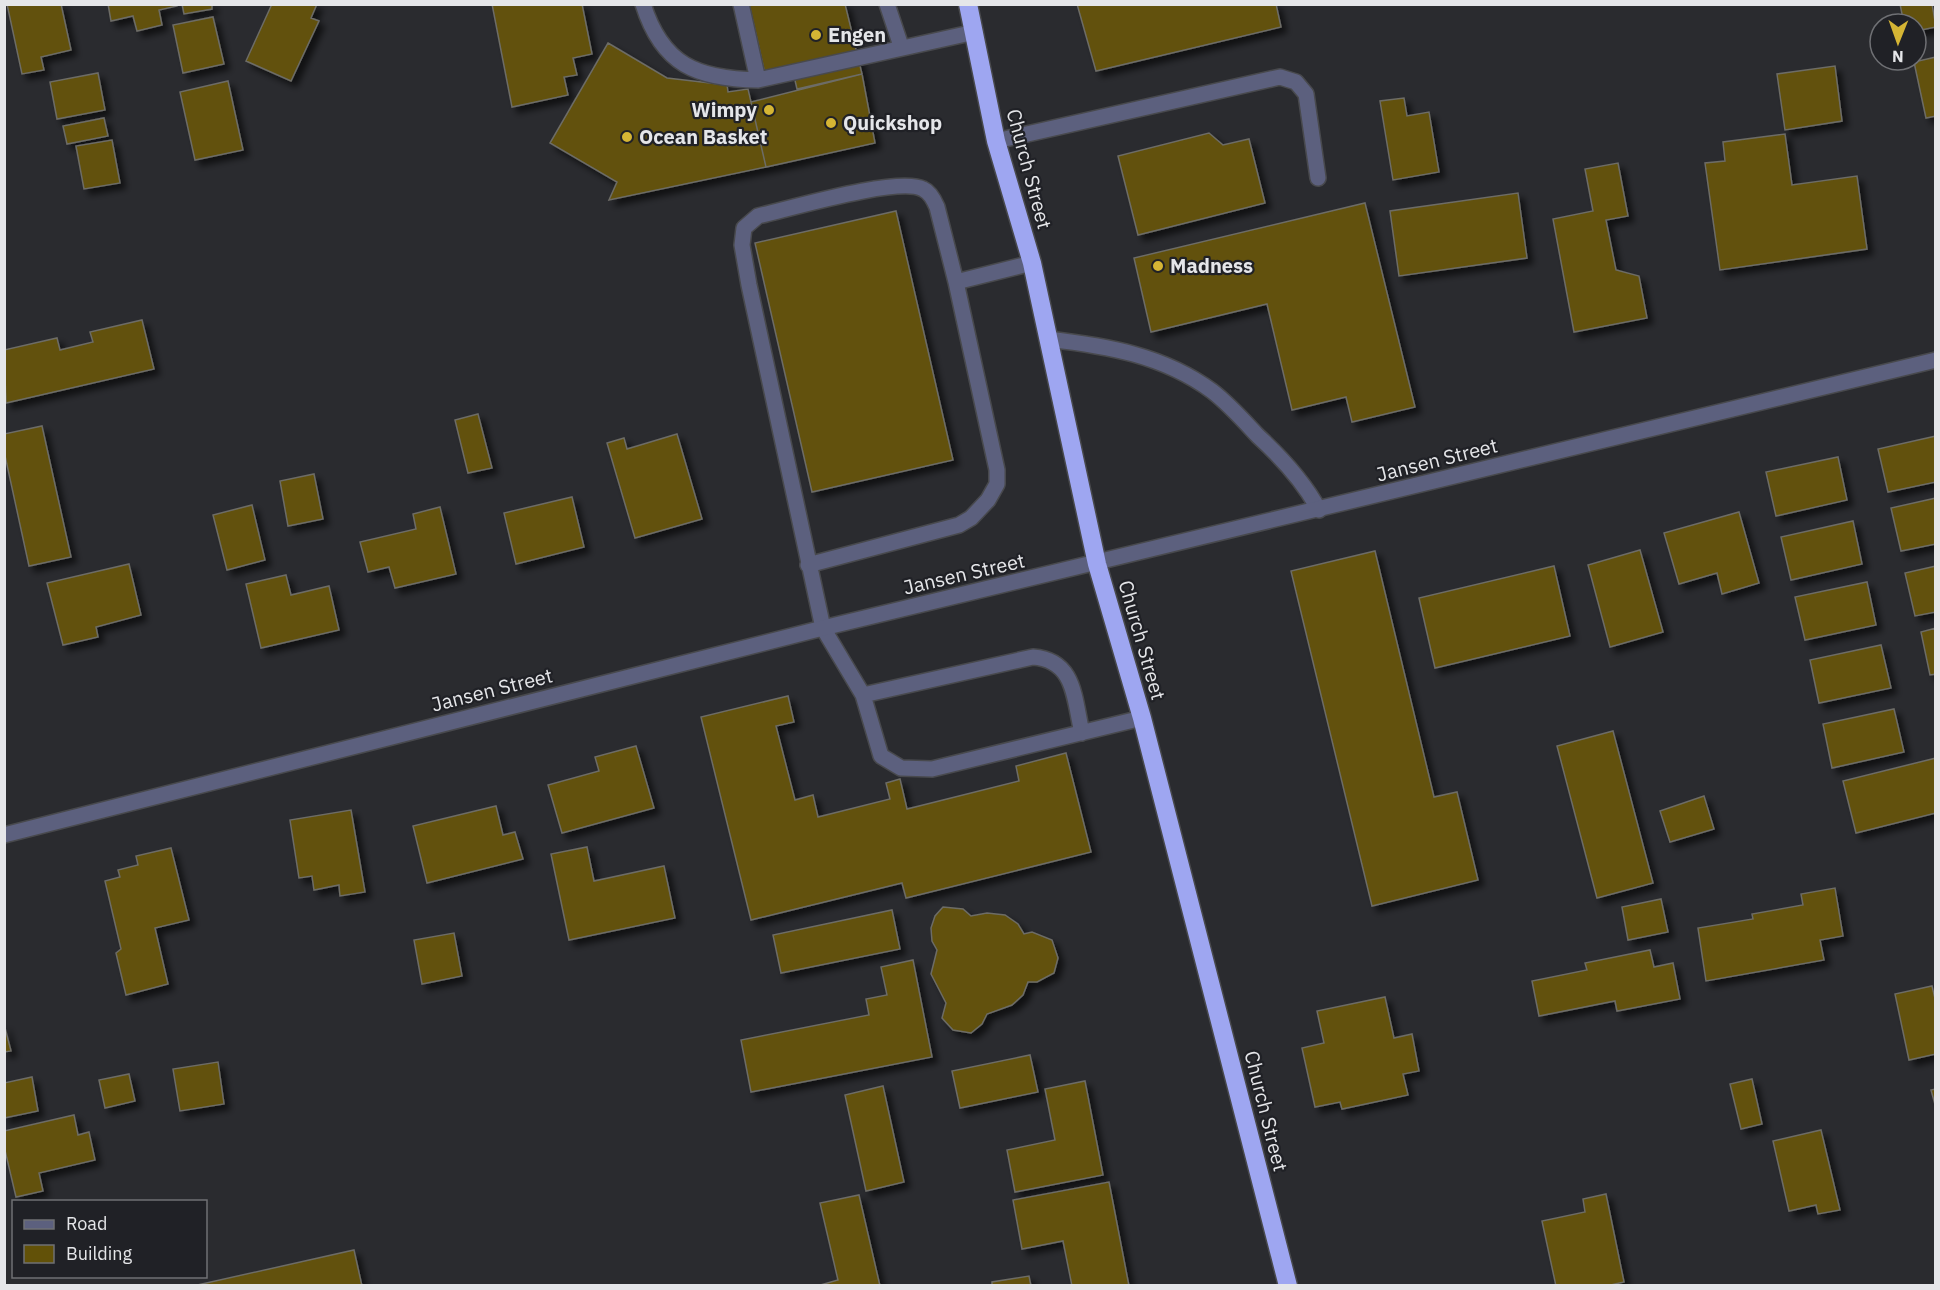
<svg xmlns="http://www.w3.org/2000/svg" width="1940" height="1290" font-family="'IBM Plex Sans',sans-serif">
<defs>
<filter id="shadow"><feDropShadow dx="5.5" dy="5.5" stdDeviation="3" flood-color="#0009"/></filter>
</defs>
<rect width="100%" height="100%" fill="#2a2b2f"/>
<path fill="#625108" stroke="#6d6c66" stroke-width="1.5" filter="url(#shadow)" d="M7 4H61L71 50 41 57 44 70 22 74Z
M108 4H177V6L159 10 162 25 137 31 133 16 111 21Z
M182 4H212V9L184 14Z
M272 4H317L311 18 319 21 291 81 246 61Z
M492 4H582L592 54 573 58 577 75 564 77 568 95 512 107Z
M749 4H845L862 74 797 89 792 67 765 74Z
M1077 4H1276L1281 27 1096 71Z
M1900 4H1932L1936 27 1916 31V24H1904Z
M213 17 224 64 183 73 173 25Z
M608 43 667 78 727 85 728 92 748 89 766 167 609 200 617 182 550 143Z
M1936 57V116L1926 118 1914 62Z
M1835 66 1842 121 1785 130 1777 74Z
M98 73 105 110 57 119 50 82Z
M862 74 875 143 766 167 751 102Z
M228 81 243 150 195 160 180 92Z
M1404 98 1407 116 1429 112 1439 172 1393 180 1380 101Z
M104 118 108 136 67 144 63 126Z
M1209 133 1223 145 1249 139 1265 203 1138 235 1118 156Z
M1785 134 1792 185 1857 176 1867 249 1720 270 1705 163 1725 161 1723 142Z
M112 140 120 183 84 189 76 146Z
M1618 163 1628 216 1606 220 1616 270 1639 276 1647 318 1574 332 1553 219 1593 211 1585 169Z
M1518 193 1527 258 1399 276 1390 211Z
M1365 203 1415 407 1352 422 1346 397 1292 410 1267 304 1151 332 1134 258Z
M896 211 953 460 812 492 755 243Z
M142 320 154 369 6 403 4 350 57 338 60 350 93 342 90 332Z
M478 414 492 468 468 473 455 420Z
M42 426 71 557 29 566 4 451V434Z
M677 434 702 519 635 538 607 443 624 438 627 449Z
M1936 436V482L1888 492 1878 449Z
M1838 457 1847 500 1776 516 1766 472Z
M314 474 323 519 288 526 280 481Z
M572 497 584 547 516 564 504 513Z
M1936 498V544L1901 551 1891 508Z
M252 505 265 560 227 570 213 515Z
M440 507 456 574 395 588 389 567 368 572 360 542 416 529 413 514Z
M1739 512 1759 583 1722 594 1717 573 1679 584 1664 533Z
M1853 521 1862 564 1791 580 1781 537Z
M1640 550 1663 632 1610 647 1588 565Z
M1375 551 1434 797 1457 792 1478 880 1372 906 1291 571Z
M129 564 141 615 96 627 98 637 63 645 47 583Z
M1554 566 1570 636 1435 668 1419 598Z
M1936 566V612L1915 616 1905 573Z
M286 575 291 595 329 586 339 630 261 648 246 584Z
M1867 582 1876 625 1805 640 1795 597Z
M1936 628V674L1930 675 1921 632Z
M1881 645 1891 688 1819 703 1810 660Z
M788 696 794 722 776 726 795 800 813 795 818 817 890 799 886 783 900 779 907 809 1019 781 1016 766 1066 753 1091 852 906 898 902 883 751 920 701 717Z
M1894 709 1904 752 1832 768 1823 724Z
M1613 731 1653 883 1597 898 1557 746Z
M636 746 654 808 562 833 548 785 599 771 595 757Z
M1936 758V813L1856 833 1843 781Z
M1704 796 1714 829 1670 842 1660 811Z
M496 806 503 835 515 832 523 859 427 883 413 826Z
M351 810 365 892 340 896 339 885 314 890 312 876 299 878 290 820Z
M587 847 594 881 664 866 675 918 569 940 551 854Z
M171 848 189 920 155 928 168 984 126 995 116 953 121 949 105 881 120 877 118 870 138 865 136 856Z
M1835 888 1843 936 1820 940 1824 960 1706 981 1698 928 1753 919 1752 914 1803 905 1801 894Z
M1661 899 1668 932 1628 940 1622 907Z
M943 907 963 909 971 916 987 913 1005 915 1018 924 1024 934 1032 932 1052 940 1058 958 1054 973 1037 982H1028L1023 995 1012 1005 987 1014 982 1024 971 1033 953 1030 942 1018 946 1003 931 974 937 950 932 941 931 928 935 916Z
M892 910 900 949 781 973 773 935Z
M454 933 462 976 422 984 414 940Z
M1650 950 1654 967 1673 963 1680 999 1617 1011 1615 1001 1539 1016 1532 981 1587 970 1585 963Z
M913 960 932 1057 751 1092 741 1040 869 1015 866 999 887 995 881 967Z
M1932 986 1936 1003V1054L1909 1060 1895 994Z
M1385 997 1394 1038 1412 1034 1419 1071 1403 1074 1408 1095 1342 1109 1340 1102 1315 1107 1302 1048 1324 1043 1317 1011Z
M4 1024 11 1051 4 1052Z
M1030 1055 1038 1092 960 1108 952 1071Z
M218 1062 224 1104 180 1111 173 1069Z
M129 1074 135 1101 105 1108 99 1080Z
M32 1077 38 1111 4 1118V1083Z
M1752 1079 1762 1124 1741 1129 1730 1084Z
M1085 1081 1103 1175 1015 1192 1007 1150 1055 1140 1045 1089Z
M883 1086 904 1182 866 1191 845 1095Z
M1936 1089V1108L1931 1090Z
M74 1115 78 1135 89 1132 95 1160 39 1173 43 1191 16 1197 4 1146V1131Z
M1821 1130 1840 1210 1818 1214 1816 1205 1789 1211 1773 1141Z
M1109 1182 1129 1286H1072L1063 1241 1022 1249 1013 1200Z
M1606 1194 1624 1282 1606 1286H1556L1542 1221 1585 1212 1583 1199Z
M859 1195 880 1286H817L838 1280 820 1203Z
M354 1250 362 1286H193Z
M1029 1276 1031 1286H992V1282Z"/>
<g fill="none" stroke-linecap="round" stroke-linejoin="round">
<defs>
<path id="lane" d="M643 4C662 65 697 79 758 80L975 32
M741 4 758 80
M887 4 901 46
M996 141 1280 77 1296 82 1306 94 1318 178
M956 282 1032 263
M1048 339C1107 346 1163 355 1212 391 1229 404 1244 421 1258 436 1282 458 1304 482 1319 510
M808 565 959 525 971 518 988 500 997 484V470L956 282 937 207C934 200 930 192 923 189 899 176 789 209 758 216L744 228 742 245 749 285 823 628 863 695 881 756 901 768 932 769 1142 718
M863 695 1033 657C1075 660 1074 698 1082 733"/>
<path id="street" d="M4 835 823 628 1936 360"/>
<path id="highway" d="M968 4 996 141 1032 263 1097 564 1142 718 1288 1286"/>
</defs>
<use href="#lane" stroke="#48494d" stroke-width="18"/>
<use href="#street" stroke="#48494d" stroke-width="18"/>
<use href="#highway" stroke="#48494d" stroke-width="21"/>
<use href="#lane" stroke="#5c607e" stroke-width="15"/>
<use href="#street" stroke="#5c607e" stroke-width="15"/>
<use href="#highway" stroke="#9ea6f1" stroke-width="18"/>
</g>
<g fill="#d5b534" stroke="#202126" stroke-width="2">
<circle cx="816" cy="35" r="6"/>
<circle cx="769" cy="110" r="6"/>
<circle cx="831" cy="123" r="6"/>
<circle cx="627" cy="137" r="6"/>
<circle cx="1158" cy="266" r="6"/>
</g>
<g text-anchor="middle" stroke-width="4.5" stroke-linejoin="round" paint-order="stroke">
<g font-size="20" font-weight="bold" fill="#e5e6e9" stroke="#202126" text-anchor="start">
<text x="828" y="42">Engen</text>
<text x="757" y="117" text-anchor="end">Wimpy</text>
<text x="843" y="130">Quickshop</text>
<text x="639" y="144">Ocean Basket</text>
<text x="1170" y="273">Madness</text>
</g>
<g font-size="20" fill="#e5e6e9" stroke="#202126">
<text transform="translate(1029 169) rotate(75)" y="7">Church Street</text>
<text transform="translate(1437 460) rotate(-14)" y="7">Jansen Street</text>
<text transform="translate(964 574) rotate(-13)" y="7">Jansen Street</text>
<text transform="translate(1142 640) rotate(74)" y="7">Church Street</text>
<text transform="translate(492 690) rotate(-14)" y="7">Jansen Street</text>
<text transform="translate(1266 1111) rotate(76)" y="7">Church Street</text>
</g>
</g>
<rect width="1940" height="1290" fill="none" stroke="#e5e6e9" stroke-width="12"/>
<rect x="12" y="1200" width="195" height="78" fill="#202126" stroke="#6f7074" stroke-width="1.5"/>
<rect x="24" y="1220" width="30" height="9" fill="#5c607e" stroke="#6f7074" stroke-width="1.5"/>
<text x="66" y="1230" font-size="18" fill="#e5e6e9">Road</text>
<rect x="24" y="1245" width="30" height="18" fill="#625108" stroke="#6f7074" stroke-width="1.5"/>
<text x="66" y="1260" font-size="18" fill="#e5e6e9">Building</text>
<g transform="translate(1898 42) rotate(181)"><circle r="28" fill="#202126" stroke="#6f7074" stroke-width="1.5"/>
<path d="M0-4.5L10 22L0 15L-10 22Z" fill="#d5b534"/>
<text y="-9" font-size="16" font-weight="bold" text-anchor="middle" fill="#e5e6e9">N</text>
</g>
</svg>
